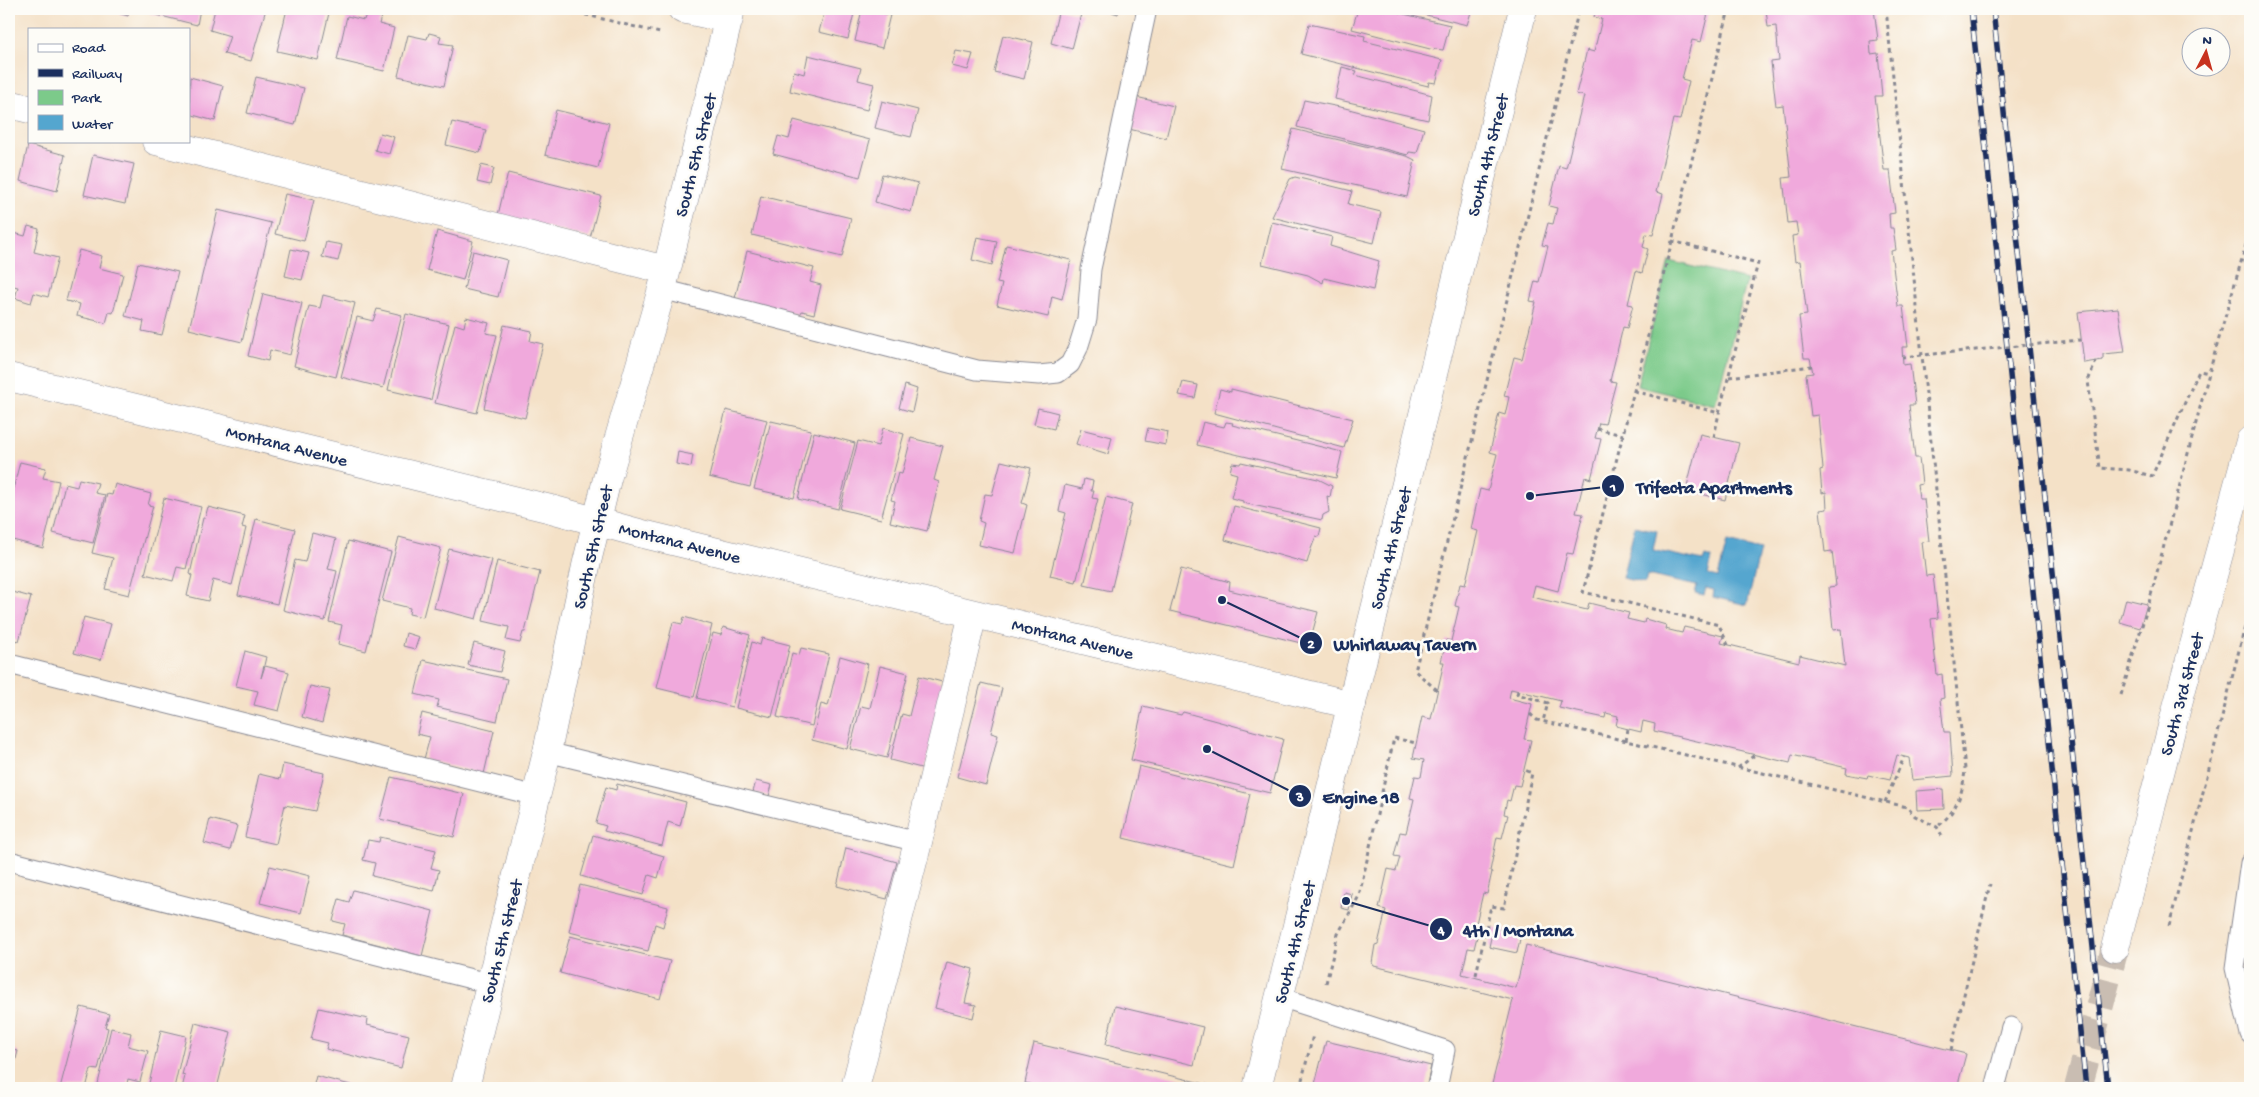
<svg xmlns="http://www.w3.org/2000/svg" width="2259" height="1097" font-family="'Gochi Hand',sans-serif">
<rect width="100%" height="100%" fill="#fdfcf7"/>
<filter id="ink" filterUnits="userSpaceOnUse"><feTurbulence type="fractalNoise" baseFrequency=".02" numOctaves="2"/><feDisplacementMap in="SourceGraphic" scale="10" xChannelSelector="R" yChannelSelector="G"/><feConvolveMatrix kernelMatrix="1 2 1 2 8 2 1 2 1" color-interpolation-filters="sRGB"/></filter>
<filter id="wash" filterUnits="userSpaceOnUse"><feTurbulence type="fractalNoise" baseFrequency=".0096" numOctaves="4" result="noise"/><feDisplacementMap in="SourceGraphic" scale="20" xChannelSelector="R" yChannelSelector="G"/><feGaussianBlur stdDeviation="1.12" result="paint"/><feColorMatrix in="noise" values="0 0 0 0 0 0 0 0 0 0 0 0 0 0 0 0 0 1.4 0 .05"/><feComposite in="paint" operator="in"/></filter>
<g filter="url(#wash)">
<rect width="100%" height="100%" fill="#f4e1c7"/>
<path fill="#7cca8a" stroke="#4c7c74" d="M1669 261 1747 280 1715 405 1637 386Z"/>
<path fill="#54a6cf" stroke="#386a96" d="M1635 526 1657 531 1653 550 1703 561 1705 556 1712 558 1708 575 1718 577 1727 542 1760 550 1747 605 1713 597 1714 590 1706 588 1704 595 1695 593 1697 586 1647 575 1645 583 1622 578Z"/>
<g id="blocks">
<path fill="#f0a9dc" d="M104 9H130L128 16Z
M150 9H200L197 25 149 13Z
M215 9H266L251 61 224 54 230 36 210 30Z
M287 9H313L329 13 318 60 277 51Z
M825 9H855L848 39 819 32Z
M862 9 890 15 882 48 855 41Z
M1059 9 1081 14 1072 49 1051 43Z
M1102 9H1119L1118 14Z
M1358 9H1383L1450 25 1443 50 1435 49 1434 50 1352 29Z
M1402 9H1472L1467 25Z
M1596 9H1709L1701 42 1692 40 1682 79 1689 81 1680 120 1673 119 1656 192 1663 194 1653 235 1646 234 1643 247 1648 249 1642 273 1636 271 1628 304 1633 305 1627 328 1623 327 1610 381 1616 382 1605 424 1599 423 1595 438 1601 439 1591 479 1585 477 1576 513 1583 514 1573 554 1567 553 1558 591 1535 585 1532 597 1587 610 1589 603 1629 613 1627 619 1644 623 1645 619 1666 625 1665 629 1682 633 1684 627 1723 636 1721 643 1799 662 1800 655 1845 666 1841 629 1833 630 1829 587 1836 586 1832 551 1825 552 1820 510 1827 509 1826 492 1822 493 1820 470 1823 469 1818 415 1811 416 1806 374 1813 373 1810 358H1804L1799 316 1807 315 1800 261 1795 262 1792 236 1798 235 1796 222 1788 223 1783 178 1791 177 1783 105 1776 106 1771 62 1779 61 1776 26 1768 27 1766 9H1874L1878 40 1870 41 1871 54 1878 53 1882 96H1875L1884 170H1890L1895 213 1889 214 1890 228H1893L1896 250 1891 251 1898 306H1903L1908 347H1902L1903 365 1910 364 1915 405H1909L1915 458H1919L1922 484 1917 485 1919 499H1924L1929 541 1922 542 1926 576 1933 575 1938 618 1931 619 1937 675 1942 674 1944 698 1940 699 1944 732H1950L1953 776 1912 780 1909 758 1897 755 1890 780 1868 775 1867 778 1846 774 1847 768 1792 755 1790 763 1654 731 1655 724 1643 721 1641 732 1616 726 1618 716 1606 713 1605 718 1559 708 1561 701 1511 689 1509 698 1532 704 1524 739 1531 740 1520 786 1514 785 1510 801 1507 800 1504 814 1508 815 1502 838 1497 837 1490 871 1492 872 1487 894 1483 893 1475 928H1479L1474 949 1468 948 1462 974 1516 988 1526 945 1966 1054 1957 1088H1491L1513 1000 1374 966 1372 963 1375 945 1378 944 1386 910 1379 908 1388 869 1396 871 1400 857 1394 856 1400 832 1406 833 1414 799 1410 798 1415 776 1421 777 1424 760 1413 758 1422 717 1431 719 1444 662H1441L1446 640 1451 641 1459 607 1455 606 1460 584 1465 585 1478 531 1471 529 1480 489 1488 491 1497 454 1490 452 1499 413 1505 415 1509 397 1504 396 1514 357 1522 359 1536 302 1530 301 1535 281 1539 282 1548 246 1542 245 1548 223 1553 224 1557 208 1549 206 1559 166 1566 168 1584 96 1576 94 1587 50 1594 52 1602 19 1594 17Z
M366 14 381 17 379 24 394 28 384 71 337 60 347 16 364 20Z
M1309 24 1365 36 1364 41 1442 60 1436 83 1429 82 1428 86 1301 54Z
M429 33 441 36 439 43 453 45 444 86 398 76 408 35 427 39Z
M1003 35 1033 42 1024 79 994 72Z
M956 51 973 54 968 70 952 66Z
M808 55 861 68 858 80 874 84 867 110 790 91 794 71 804 74Z
M1342 67 1357 71 1355 75 1432 95 1428 120 1335 99Z
M190 77 223 86 215 121 189 114Z
M256 77 304 88 295 125 247 113Z
M1136 97 1174 106 1166 138 1129 129Z
M1304 100 1345 108 1424 129 1417 153 1409 152 1408 155 1297 127Z
M882 101 918 110 911 137 875 128Z
M556 110 609 123 598 168 545 155Z
M794 120 870 140 860 177 773 154 778 136 789 139Z
M452 122 486 130 480 153 446 145Z
M1293 129 1407 156 1415 160 1407 197 1282 169Z
M380 133 394 137 389 154 375 150Z
M28 145 65 155 57 191 20 181Z
M93 155 134 164 125 204 84 195Z
M481 165 494 168 490 185 477 182Z
M508 173 601 196 590 238 498 215Z
M882 174 918 183 911 212 875 202Z
M1295 177 1352 191 1348 204 1381 212 1374 243 1272 217 1290 179Z
M285 194 314 200 304 241 275 234Z
M761 196 851 218 842 257 752 235Z
M218 210 271 223 242 342 189 329Z
M1272 222 1332 237 1330 246 1379 261 1373 290 1324 278 1323 283 1308 275 1262 264Z
M28 226 39 229 34 252 58 258 48 297 34 293 31 303 15 298 18 287 9 285V252L14 233 25 236Z
M437 231 473 241 463 280 427 270Z
M977 237 997 241 992 265 972 260Z
M326 242 342 245 338 261 322 257Z
M1006 245 1071 260 1062 299 1052 296 1048 317 997 305 1002 284 997 283Z
M291 249 309 253 302 280 285 276Z
M79 250 102 256 99 268 123 274 113 313 109 312 106 323 77 316 80 304 66 301Z
M473 251 507 260 498 297 464 289Z
M747 251 814 268 810 282 821 285 814 314 802 311 800 315 735 298Z
M138 263 178 272 162 335 142 331 144 321 125 316Z
M263 294 302 303 290 355 270 350 268 361 248 356Z
M323 295 355 303 336 377 294 366 309 306 320 308Z
M2118 308 2125 352 2103 354V360L2084 363 2078 312Z
M377 309 402 315 383 388 341 377 357 317 373 321Z
M406 314 449 324 431 400 388 390Z
M466 317 489 323 486 333 497 335 477 413 435 403 455 324 464 327Z
M504 325 532 331 530 341 543 344 525 418 484 408Z
M1183 382 1198 385 1195 398 1179 395Z
M905 385 917 389 912 412 899 408Z
M1220 389 1231 392V389L1353 419 1344 448 1214 413Z
M1038 408 1058 413 1054 429 1034 424Z
M726 410 767 420 750 487 709 477Z
M771 421 811 430 794 498 754 489Z
M1203 422 1224 427 1226 422 1233 423 1232 425 1342 452 1336 478 1197 445Z
M883 428 904 434 881 519 840 509 858 441 878 446Z
M1148 428 1168 432 1166 445 1145 441Z
M1081 429 1112 437 1108 454 1076 444Z
M814 432 855 443 838 509 798 499Z
M1700 434 1739 443 1725 500 1686 490Z
M911 438 943 446 934 480 939 482 927 531 890 522 895 501 891 500 898 473 902 474Z
M678 452 693 455 691 467 676 464Z
M1001 461 1031 468 1022 503 1027 505 1015 553 979 545 984 523 979 521 985 494 992 495Z
M20 462 46 468 43 478 59 481 43 548 9 539V505Z
M1241 462 1318 479 1332 486 1330 497 1327 496 1329 512 1323 515 1322 520 1243 503V501L1231 498 1237 474 1230 472 1232 463 1240 464Z
M79 479 98 483 95 493 105 495 93 543 53 533 65 484 77 487Z
M1084 479 1093 481 1091 491H1094L1092 498 1098 499 1076 582 1050 576 1066 513 1059 511 1065 485 1082 489Z
M115 484 151 494 148 505 153 506 129 595 105 589 113 558 92 553 107 494 112 495Z
M1106 497 1132 504 1111 591 1084 585Z
M164 498 201 507 186 569 177 567 173 581 145 574Z
M1234 506 1321 528 1319 537 1316 536 1311 549 1307 563 1225 540Z
M208 507 245 516 242 527 246 528 232 585 213 580 208 601 187 596 192 575 190 574 203 518H205Z
M256 519 295 529 277 604 238 595Z
M312 533 336 539 328 569 337 571 325 621 283 610 295 560 305 562Z
M399 537 441 548 423 617 409 614 410 608 382 601Z
M348 541 391 552 366 651 338 644 342 625 329 622Z
M449 549 492 560 476 619 434 608Z
M497 561 540 572 525 632H523L520 643 506 640 509 627 483 621Z
M1181 569 1230 582 1229 590 1318 612 1309 645 1170 611Z
M9 591 31 597 19 641 9 639Z
M2126 599 2147 604 2140 628 2120 622Z
M84 617 111 624 101 660 74 653Z
M684 617 712 625 694 697 657 688 673 622 682 624Z
M723 627 750 635 732 707 697 698 713 633 721 635Z
M406 633 419 637 415 649 403 646Z
M762 638 790 645 772 717 736 708 752 642 760 645Z
M474 643 505 651 500 672 468 665Z
M801 648 829 654 812 726 777 717 792 653 799 655Z
M245 651 266 657 261 678 265 666 289 672 279 711 254 705 258 691 236 686Z
M840 656 868 664 847 749 812 740 821 704 828 706Z
M423 660 507 679 497 721 437 707 439 700 415 694Z
M880 666 908 673 887 758 850 749 861 706 870 708Z
M919 676 946 683 925 769 890 760 902 714 909 716Z
M981 683 1002 688 991 733 998 735 986 785 957 777Z
M310 686 330 690 322 723 302 717Z
M1143 706 1181 715 1183 712 1283 739 1270 793 1131 760Z
M422 713 494 731 484 774 424 759 430 737 417 734Z
M283 764 324 773 315 811 285 805 276 844 245 837 259 774 280 779Z
M1139 766 1250 794 1234 865 1123 838Z
M391 777 464 794 454 837 380 819Z
M756 781 772 785 769 796 753 792Z
M617 784 686 802 680 826 668 822 662 846 604 831 606 826 596 823 606 787 616 790Z
M1943 789 1944 809 1917 810 1916 791Z
M210 819 237 826 230 850 204 843Z
M593 835 664 856 658 878 649 875 643 895 581 876Z
M380 837 436 850 431 868 439 870 434 891 372 876 375 863 363 860 368 840 379 842Z
M846 848 897 862 887 899 837 886Z
M270 866 310 876 301 913 260 903Z
M580 885 668 907 663 927 655 924 648 951 569 932Z
M353 890 433 911 422 956 342 935 345 924 333 921 339 899 349 902Z
M1344 892 1352 894 1349 910 1341 908Z
M1493 928 1521 934 1517 953 1489 947Z
M570 936 670 961 660 999 560 973Z
M947 962 973 969 965 1003 976 1005 973 1018 935 1008Z
M1115 1006 1203 1027 1194 1065 1106 1044Z
M81 1007 109 1014 105 1027 108 1028 98 1070 91 1069 86 1088H60Z
M319 1008 368 1019 367 1025 409 1035 401 1068 326 1049 328 1043 311 1039Z
M195 1023 231 1032 217 1088H182L185 1076 182 1075Z
M111 1028 131 1033 128 1046 148 1051 140 1082 128 1079 126 1088H97Z
M161 1030 186 1036 174 1088H148Z
M1326 1041 1431 1066 1426 1088H1314Z
M1034 1043 1214 1086 1213 1088H1048L1025 1083Z
M9 1049 18 1051 9 1087Z
M316 1076 362 1088H313Z"/>
</g>
</g>
<g filter="url(#ink)">
<use href="#blocks" fill-opacity="0" stroke="#888892" stroke-width="1"/>
<g fill="none" stroke-linecap="round" stroke-linejoin="round">
<path stroke="#c9bdb2" stroke-width="28" stroke-dasharray="28 14" stroke-linecap="butt" d="M2078 1088 2115 948"/>
<defs>
<path id="lane" d="M662 289 977 370 1039 375 1058 373 1070 364 1078 348 1087 319 1091 269 1147 9
M9 664 536 796
M547 752 918 842
M9 861 491 984
M2250 863 2235 968 2250 1034
M1280 997 1445 1050 1437 1088
M1995 1088 2011 1027"/>
<path id="street" d="M682 9 729 19
M9 104 29 109
M156 141 666 270
M9 377 551 509 639 533 1352 705
M465 1088 547 752 586 566 607 479 662 289 731 9
M855 1088 918 842 973 614"/>
<path id="secondary" d="M1257 1088 1523 9"/>
<path id="primary" d="M2115 948 2177 707 2250 441"/>
</defs>
<use href="#lane" stroke="#888892" stroke-width="21"/>
<use href="#street" stroke="#888892" stroke-width="29"/>
<use href="#secondary" stroke="#888892" stroke-width="29"/>
<use href="#primary" stroke="#888892" stroke-width="29"/>
<path stroke="#888892" stroke-width="3" stroke-dasharray="4 4" stroke-linecap="butt" d="M562 9 660 33
M1886 9 1965 769C1963 794 1957 811 1937 827
M2096 361 2088 381 2100 468 2129 470 2152 476 2199 371 2209 373
M1729 377 1812 366
M1634 391 1719 413 1758 263 1672 241
M1597 429 1623 435
M1714 437 1719 413
M1728 645 1719 625 1583 592 1672 241 1729 9
M1437 690 1415 671 1579 9
M1518 691 1517 694 1548 703 1543 721
M2121 695 2150 599 2209 373 2250 231
M1530 714 1537 720 1907 807 1915 816 1937 827 1944 839
M1626 741 1628 729
M1738 768 1756 754
M1885 802 1904 757
M2169 926 2250 607
M1476 975 1491 906 1504 908 1532 773 1524 770
M1326 983 1338 934 1359 896 1394 738 1416 743
M1951 1050 1990 884
M1300 1088 1313 1035"/>
<use href="#lane" stroke="#fff" stroke-width="19"/>
<use href="#street" stroke="#fff" stroke-width="28"/>
<use href="#secondary" stroke="#fff" stroke-width="28"/>
<use href="#primary" stroke="#fff" stroke-width="28"/>
<defs>
<path id="rail" d="M1971 9 2086 1088
M1993 9 2108 1088"/>
</defs>
<use href="#rail" stroke="#1b2f5e" stroke-width="5.5"/>
<use href="#rail" stroke="#fdfcf7" stroke-width="4" stroke-dasharray="11" stroke-linecap="butt"/>
<path stroke="#888892" stroke-width="3" stroke-dasharray="4 4" stroke-linecap="butt" d="M1902 357 2081 340"/>
</g>
</g>
<g text-anchor="middle" stroke-width="5" stroke-linejoin="round" paint-order="stroke">
<g font-size="18" fill="#1b2f5e" stroke="#fdfcf7">
<text transform="translate(695 155) rotate(-76)" y="6">South 5th Street</text>
<text transform="translate(1487 155) rotate(-76)" y="6">South 4th Street</text>
<text transform="translate(287 445) rotate(14)" y="6">Montana Avenue</text>
<text transform="translate(680 542) rotate(14)" y="6">Montana Avenue</text>
<text transform="translate(592 547) rotate(-77)" y="6">South 5th Street</text>
<text transform="translate(1390 548) rotate(-76)" y="6">South 4th Street</text>
<text transform="translate(1073 638) rotate(14)" y="6">Montana Avenue</text>
<text transform="translate(2181 694) rotate(-75)" y="6">South 3rd Street</text>
<text transform="translate(501 941) rotate(-76)" y="6">South 5th Street</text>
<text transform="translate(1294 942) rotate(-76)" y="6">South 4th Street</text>
</g>
</g>
<path fill="none" stroke="#1b2f5e" stroke-width="2" d="M1530 496L1613 486M1222 600L1311 643M1207 749L1300 796M1346 901L1441 929"/>
<g fill="#1b2f5e" stroke="#fdfcf7" stroke-width="2">
<circle cx="1530" cy="496" r="5"/>
<circle cx="1222" cy="600" r="5"/>
<circle cx="1207" cy="749" r="5"/>
<circle cx="1346" cy="901" r="5"/>
<circle cx="1613" cy="486" r="12"/>
<circle cx="1311" cy="643" r="12"/>
<circle cx="1300" cy="796" r="12"/>
<circle cx="1441" cy="929" r="12"/>
</g>
<g font-size="15" text-anchor="middle" font-weight="bold" fill="#fff">
<text x="1613" y="491">1</text>
<text x="1311" y="648">2</text>
<text x="1300" y="801">3</text>
<text x="1441" y="934">4</text>
</g>
<g font-size="19" text-anchor="middle" font-weight="bold" fill="#1b2f5e" stroke="#fdfcf7" stroke-width="5" stroke-linejoin="round" paint-order="stroke">
<text x="1714" y="493">Trifecta Apartments</text>
<text x="1405" y="650">Whirlaway Tavern</text>
<text x="1361" y="803">Engine 18</text>
<text x="1518" y="936">4th / Montana</text>
</g>
<rect width="2259" height="1097" fill="none" stroke="#fdfcf7" stroke-width="30"/>
<rect x="28" y="28" width="162" height="115" fill="#fdfcf7" stroke="#a3aaba"/>
<rect x="38" y="44" width="25" height="8" fill="#ffffff" stroke="#a3aaba"/>
<text x="72" y="52" font-size="15" fill="#1b2f5e">Road</text>
<rect x="38" y="69" width="25" height="8" fill="#1b2f5e" stroke="#a3aaba"/>
<text x="72" y="78" font-size="15" fill="#1b2f5e">Railway</text>
<rect x="38" y="90" width="25" height="15" fill="#7cca8a" stroke="#a3aaba"/>
<text x="72" y="102" font-size="15" fill="#1b2f5e">Park</text>
<rect x="38" y="115" width="25" height="15" fill="#54a6cf" stroke="#a3aaba"/>
<text x="72" y="128" font-size="15" fill="#1b2f5e">Water</text>
<g transform="translate(2206 52) rotate(6)"><circle r="24" fill="#fdfcf7" stroke="#a3aaba"/>
<path d="M0-4L9 19L0 12L-9 19Z" fill="#c8321e"/>
<text y="-8" font-size="14" font-weight="bold" text-anchor="middle" fill="#1b2f5e">N</text>
</g>
</svg>
